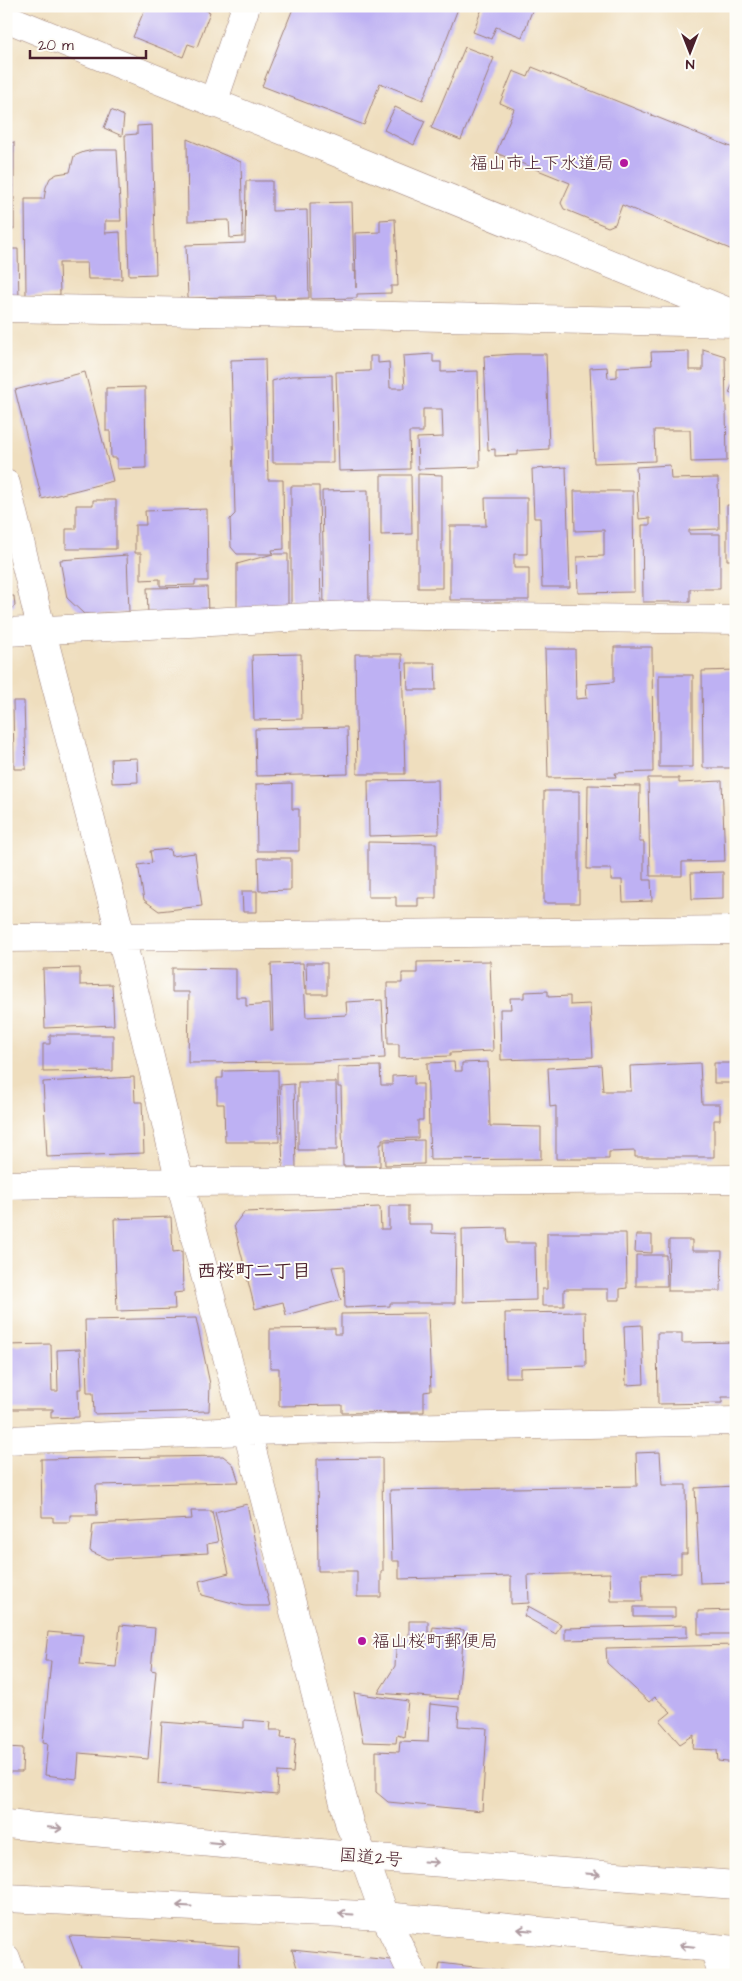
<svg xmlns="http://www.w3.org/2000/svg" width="742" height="1981" font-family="'Architects Daughter','Klee One',sans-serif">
<rect width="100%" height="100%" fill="#fdfcf7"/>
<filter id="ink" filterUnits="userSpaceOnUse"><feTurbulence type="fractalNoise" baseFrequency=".02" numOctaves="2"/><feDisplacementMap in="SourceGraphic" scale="10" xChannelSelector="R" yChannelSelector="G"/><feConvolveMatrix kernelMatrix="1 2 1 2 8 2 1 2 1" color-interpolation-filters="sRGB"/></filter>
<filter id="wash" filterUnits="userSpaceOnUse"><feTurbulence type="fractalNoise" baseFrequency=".0096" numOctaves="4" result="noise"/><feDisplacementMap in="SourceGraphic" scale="20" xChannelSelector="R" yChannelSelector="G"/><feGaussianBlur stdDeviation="1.12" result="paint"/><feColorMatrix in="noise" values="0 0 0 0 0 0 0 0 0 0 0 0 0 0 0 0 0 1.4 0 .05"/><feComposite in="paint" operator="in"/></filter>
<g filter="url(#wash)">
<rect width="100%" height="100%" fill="#efdebe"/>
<g id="blocks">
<path fill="#beb1f3" d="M146 6H196L210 12 197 47 188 44 183 57 133 37Z
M294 6H459L423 100 380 83 364 125 262 86Z
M483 6H534L522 37 496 27 491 39 473 32Z
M465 47 494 58 461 140 431 128Z
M532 67 736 149 735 251 622 205 615 224 608 227 564 209 561 203 570 183 496 153 514 109 500 103 513 71 528 77Z
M395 107 425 121 414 145 384 130Z
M111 110 124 116 122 136 104 128Z
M152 125 156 274 129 275 125 135 137 134V126Z
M187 139 241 162 243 237 230 238 229 220 188 221Z
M14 142V229H6V144Z
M94 150H117L121 221H105V233L120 232 122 279H88L87 263H59L60 295 26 296 25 199H44L46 187 50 178 57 174 70 172 74 156 84 152Z
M246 181H272V211L307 210 309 298 275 299V296L188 298 186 245 245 243Z
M352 202 354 272 356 271V288L355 233 380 232V220L395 219 398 286H391V293L357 294V298L311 299 310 203Z
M6 249H18L19 303H6Z
M703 349 725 356 727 461 691 462 690 430H654L655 461 594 463 590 368 607 367 608 378 617 377V367L652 365 651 352 689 351V370H703Z
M433 354V362H441V372L478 371 480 467 418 469 417 438 443 437 442 409H423V432H409L410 469 339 471 336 372 370 371V356H378V363L389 362 390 388H405L403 356Z
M515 354H546L549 449 518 451V455L495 456V449L488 450 484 356Z
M265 359 268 480H283L284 549 272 550 273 554H237L231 547 230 519 235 514 231 360Z
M85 372 113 481 42 499 15 390Z
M332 375 333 463H273L272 381 291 376Z
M736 376V396L729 393Z
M145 387 146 468 117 469V458H111L110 431H106V388Z
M670 465 671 479 718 478 719 529 689 530V534H720V589H690V602H643L642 525H650V518L639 519 636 467Z
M566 467 570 587H542L540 518H534L532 469Z
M418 474 442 475V588H418Z
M381 475H411L412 534 381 535Z
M291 486H319L321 612H291Z
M368 490 369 609H324L322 491Z
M574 491H633L634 592 578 593 577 557 604 556V530L575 531Z
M485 498H527V554H514V568H529V600H450V526H486Z
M93 500H116V549H66V529H76V505H93Z
M727 505H736V560H727Z
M207 509 208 581H195V585L160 586V579L141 580V553H135V525H146L145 511Z
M273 554H288V612H237V564Z
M127 555 129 612 84 614 67 598 60 560Z
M207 587 208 613 148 614 147 588Z
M6 596H14L15 606 6 612Z
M614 647H652L653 772 615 773 616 777 548 778 545 649H575L576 699 587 698 586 684 614 682Z
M301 654 302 719 254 720 252 655Z
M355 654H402L405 774H357Z
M407 663H435L436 690H408Z
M736 670V768H703L702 671Z
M659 675H693V767H659Z
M13 701H24L26 769H14Z
M347 727 348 774 256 776 255 729Z
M137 758 138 782 112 783 111 759Z
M648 778H679V783L722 781 725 861 682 862V876H650Z
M438 780 439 834 369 836 368 781Z
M292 783V809H299V851H257L256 784Z
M588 785 640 786 639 842H644V880H651L652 901 623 902 622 880H611V869H587Z
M544 791H579V903H544Z
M368 842 436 843V898H418V906H396V897H368Z
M170 849 171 856 195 853 202 906 159 911 144 900 138 865 152 863 150 851Z
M258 858H291V890L259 891Z
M723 872V898L692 899 691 873Z
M242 891H257V912H243Z
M490 961 493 1051 450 1053V1056L399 1058V1044H388L387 983H402V973H417V962Z
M303 963 306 1017 347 1015 346 1002 382 1000 385 1058 307 1062 188 1063 189 992H172V968L236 969V997H246V1006L270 1004 271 1031H273L271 964Z
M306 963H327V994H307Z
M80 968V985L112 984 114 1025 45 1028 43 969Z
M548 991V997L570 996V1005L590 1004 593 1057 501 1060 500 1009H511L510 998H524V992Z
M50 1035H113V1071L43 1072V1044H50Z
M454 1062 455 1071H462V1063L488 1062 490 1126 541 1127V1159L430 1160 427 1063Z
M700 1063 702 1104H720V1120H714V1157H635V1151L609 1152V1159H556V1106L550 1107 548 1068 601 1065 603 1091H631L630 1066Z
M714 1063H736V1083H714Z
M380 1066 381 1085H392V1076L414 1075V1084H423V1120H418V1138L382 1139V1144H380V1166H343L341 1087H338V1067Z
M278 1070 279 1142H225L224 1104H217V1078H223V1071Z
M134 1077 135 1102H142L144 1153 47 1157 43 1082Z
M298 1082H336L337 1150H298Z
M294 1084 296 1168 283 1169 280 1085Z
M424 1140V1164L385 1165 384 1141Z
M389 1206H408V1224H432V1233L456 1234 455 1303H390V1306L345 1308 344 1266 332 1267 341 1300 286 1315 283 1302 255 1309 234 1225 244 1212 380 1207 381 1229H389Z
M171 1217 173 1252 182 1251 183 1292 174 1293 175 1309 117 1311 114 1219Z
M506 1228 507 1243H535L536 1300 463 1302 462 1229Z
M547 1233H626L627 1288 620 1289V1300H608V1289H564V1306H542V1289H547Z
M636 1235H652V1253L635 1252Z
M669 1240H692V1251H722L721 1291H668Z
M636 1255H666L667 1286H636Z
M585 1312 586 1366 520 1368V1377H506L505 1313Z
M428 1313 431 1391 424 1392V1412L342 1413V1405L279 1406V1368H270V1329L335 1328V1334H341V1314Z
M196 1318 210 1384 209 1411 94 1414 93 1393H87L85 1320Z
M642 1325 644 1384 626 1385 624 1326Z
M657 1333H682V1343L736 1342V1397H722V1403L658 1404Z
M51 1344 52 1391H58L57 1350 80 1349 82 1389H78L79 1417 51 1418V1411H53V1409H10V1415H6V1345Z
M660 1452 662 1485H686L687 1554H681V1573L642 1574 643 1601H611L610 1573 528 1575 529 1603 511 1604V1576L399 1579V1561H392L390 1490 637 1486 636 1453Z
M223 1456 233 1464 239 1482 96 1485 97 1515H70V1522H53V1517H42L41 1459Z
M382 1458 383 1571H381V1597H357V1571H318L317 1459Z
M736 1486V1582L700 1583 695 1488Z
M247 1504 260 1566 270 1606H245L202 1595 199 1581 229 1573 215 1512Z
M191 1511H212L218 1542 207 1544 208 1553 107 1559 90 1551 93 1524 192 1519Z
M528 1606 561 1624 556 1634 524 1616Z
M634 1607H675V1617H634Z
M736 1610V1634H698V1611Z
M409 1621H428V1633H432L433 1627 464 1630 458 1699 378 1693 395 1666 397 1637H409Z
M120 1625 155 1628 151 1670 156 1671 148 1759 79 1753 77 1779 45 1775 48 1743 43 1742 51 1661H45L48 1632 83 1635 80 1664 116 1667Z
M687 1625V1637L565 1640V1628Z
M736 1645V1763L718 1761 717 1750 693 1749 694 1735 680 1744 660 1721 671 1712 655 1697 649 1702 607 1663 606 1648Z
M354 1693 408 1701 404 1737 397 1735 396 1743 363 1742Z
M430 1704 459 1707 458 1726 487 1728 482 1811 388 1802 376 1792V1751L399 1752 400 1741 428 1742Z
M244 1720 271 1722 270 1730H282L281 1737 296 1738 293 1773 278 1772 277 1795 158 1784 162 1722 244 1728Z
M6 1747 23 1748 22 1772H6Z
M69 1936 143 1939 239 1946 238 1974 84 1975Z
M292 1950 400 1961 398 1975H299Z
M440 1963 508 1971V1975H438Z"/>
</g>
</g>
<g filter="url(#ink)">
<use href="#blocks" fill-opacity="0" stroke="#9c7e74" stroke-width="1"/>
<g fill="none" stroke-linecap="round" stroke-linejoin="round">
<defs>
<path id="minor" d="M213 103 246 6
M6 308 736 323
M6 484 42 632 121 936 180 1182 247 1431 350 1826 364 1857 385 1916 413 1975
M6 632 351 615 736 620
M6 938 736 930
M6 1185 180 1182 736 1179
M6 1440 247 1431 736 1421
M714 1948 722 1975
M6 1958 12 1975"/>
<path id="tertiary" d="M6 18 736 315"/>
<path id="trunk" d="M6 1824 364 1857 736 1885
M6 1898 385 1916 736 1950"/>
</defs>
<use href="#minor" stroke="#9c7e74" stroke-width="29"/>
<use href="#tertiary" stroke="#9c7e74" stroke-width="29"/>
<use href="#trunk" stroke="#9c7e74" stroke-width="29"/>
<use href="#minor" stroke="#fff" stroke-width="28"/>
<use href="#tertiary" stroke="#fff" stroke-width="28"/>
<use href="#trunk" stroke="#fff" stroke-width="28"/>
</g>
<defs><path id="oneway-shaft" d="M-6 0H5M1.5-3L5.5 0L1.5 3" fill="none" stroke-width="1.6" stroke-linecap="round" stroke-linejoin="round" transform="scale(1.25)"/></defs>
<g stroke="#ae9aa0">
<use href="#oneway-shaft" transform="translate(55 1828) rotate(5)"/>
<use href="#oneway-shaft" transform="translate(217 1843) rotate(5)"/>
<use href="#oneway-shaft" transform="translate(431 1862) rotate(4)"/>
<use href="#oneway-shaft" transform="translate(593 1874) rotate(4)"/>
<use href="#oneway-shaft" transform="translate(184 1906) rotate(-177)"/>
<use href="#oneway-shaft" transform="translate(346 1914) rotate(-177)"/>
<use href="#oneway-shaft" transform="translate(525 1930) rotate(-174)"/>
<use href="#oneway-shaft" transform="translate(687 1946) rotate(-174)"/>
</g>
</g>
<g fill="#b5179e" stroke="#fdfcf7" stroke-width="2">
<circle cx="624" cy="163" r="5"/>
<circle cx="362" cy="1641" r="5"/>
</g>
<g text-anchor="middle" stroke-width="4" stroke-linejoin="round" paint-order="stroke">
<g font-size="18" fill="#4a1f2b" stroke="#fdfcf7" text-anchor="end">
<text x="614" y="169">福山市上下水道局</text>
<text x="372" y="1647" text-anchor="start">福山桜町郵便局</text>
</g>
<g font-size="18" fill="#4a1f2b" stroke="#fdfcf7">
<text transform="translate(371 1857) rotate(5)" y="6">国道2号</text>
</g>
<g font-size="19" font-weight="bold" fill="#4a1f2b" stroke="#fdfcf7">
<text x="254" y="1277">西桜町二丁目</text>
</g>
</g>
<rect width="742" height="1981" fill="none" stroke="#fdfcf7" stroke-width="25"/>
<g transform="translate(690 52) rotate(180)" stroke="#fdfcf7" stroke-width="4" paint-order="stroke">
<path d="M0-4L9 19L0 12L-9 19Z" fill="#4a1f2b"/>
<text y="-8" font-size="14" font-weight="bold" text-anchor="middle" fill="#4a1f2b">N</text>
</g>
<path d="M30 50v8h116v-8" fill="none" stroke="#4a1f2b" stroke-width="2.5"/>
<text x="38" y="50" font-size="15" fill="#4a1f2b" stroke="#fdfcf7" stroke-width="4" paint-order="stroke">20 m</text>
</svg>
